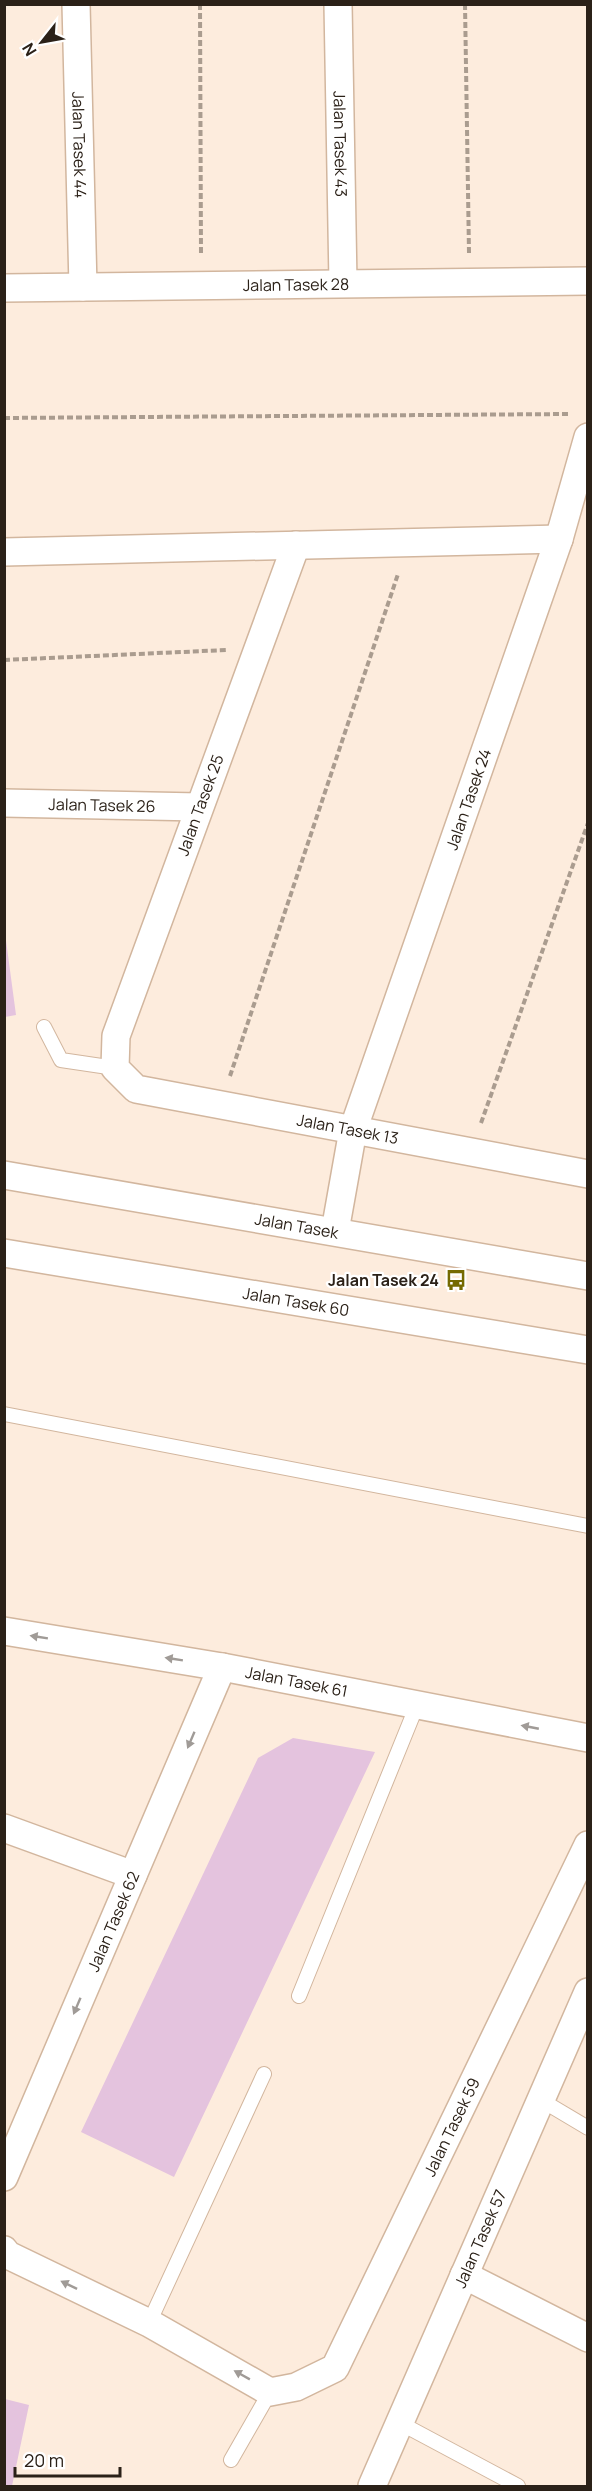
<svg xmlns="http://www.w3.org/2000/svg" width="592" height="2491" font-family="Manrope,sans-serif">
<rect width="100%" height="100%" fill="#fdecdd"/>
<path fill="#e4c3de" d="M5 933 16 1015 5 1017Z
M293 1738 375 1752 174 2177 81 2132 258 1758Z
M5 2399 29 2405 12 2486H5Z"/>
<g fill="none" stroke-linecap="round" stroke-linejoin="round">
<defs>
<path id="lane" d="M44 1027 61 1060 115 1068
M4 1414 588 1526
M299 1996 417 1705
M541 2100 588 2128
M149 2323 264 2074
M400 2423 518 2486
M231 2460 270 2392"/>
<g id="street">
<path id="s1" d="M76 4 83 287"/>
<path id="s2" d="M338 4 343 283"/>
<path id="s3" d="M4 288 588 281"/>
<path id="s4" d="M296 545 116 1036 115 1068 136 1089 588 1174"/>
<path d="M4 552 559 539"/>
<path id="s5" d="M4 803 199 807"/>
<path id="s6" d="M4 1175 588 1276"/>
<path id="s7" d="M335 1231 353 1130 559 539 588 437"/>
<path id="s8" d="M4 1253 588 1350"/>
<path id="s9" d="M4 1631 222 1667 588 1738"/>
<path d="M4 1828 133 1875"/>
<path id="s10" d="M4 2177 222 1667"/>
<path id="s11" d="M4 2250 8 2255 149 2323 270 2392 296 2387 335 2368 588 1845"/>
<path d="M464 2275 588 2338"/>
<path id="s12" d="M372 2486 588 1992"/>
</g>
</defs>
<use href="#lane" stroke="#d2b69e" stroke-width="16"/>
<use href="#street" stroke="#d2b69e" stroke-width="30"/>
<path stroke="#aa9c8f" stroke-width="4" stroke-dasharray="6 3" stroke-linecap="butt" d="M200 4 201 254
M465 4 469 253
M4 418 568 414
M4 660 226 650
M230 1076 398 574
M481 1123 588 823"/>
<use href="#lane" stroke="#fff" stroke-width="14"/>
<use href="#street" stroke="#fff" stroke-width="27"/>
</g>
<defs><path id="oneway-solid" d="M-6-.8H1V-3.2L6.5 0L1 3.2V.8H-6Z" transform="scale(1.5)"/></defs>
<g fill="#a09b97">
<use href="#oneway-solid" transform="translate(39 1637) rotate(-171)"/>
<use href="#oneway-solid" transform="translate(174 1659) rotate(-171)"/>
<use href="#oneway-solid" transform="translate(530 1727) rotate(-169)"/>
<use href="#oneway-solid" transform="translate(191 1740) rotate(113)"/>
<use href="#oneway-solid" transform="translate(77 2006) rotate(113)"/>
<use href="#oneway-solid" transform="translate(69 2285) rotate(-154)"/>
<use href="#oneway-solid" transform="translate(242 2375) rotate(-151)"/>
</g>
<defs>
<symbol id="bus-bare" viewBox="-9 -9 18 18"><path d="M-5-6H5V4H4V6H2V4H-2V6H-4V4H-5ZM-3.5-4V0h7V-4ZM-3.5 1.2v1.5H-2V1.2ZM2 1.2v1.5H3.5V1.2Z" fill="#756a01" stroke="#fff" stroke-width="2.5" paint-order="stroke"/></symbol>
</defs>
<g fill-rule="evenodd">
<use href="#bus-bare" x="441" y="1265" width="30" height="30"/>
</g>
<g text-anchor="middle" stroke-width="4.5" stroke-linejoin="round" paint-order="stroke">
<g font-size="16" fill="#2b2118" stroke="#fff">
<text dy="6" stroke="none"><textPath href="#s2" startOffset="140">Jalan Tasek 43</textPath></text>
<text dy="6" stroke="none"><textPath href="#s1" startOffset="141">Jalan Tasek 44</textPath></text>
<text dy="6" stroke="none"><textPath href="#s3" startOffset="292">Jalan Tasek 28</textPath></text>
<text dy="6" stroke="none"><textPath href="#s7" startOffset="453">Jalan Tasek 24</textPath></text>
<text dy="6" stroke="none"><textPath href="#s5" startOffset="98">Jalan Tasek 26</textPath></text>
<text transform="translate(200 805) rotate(-70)" y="6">Jalan Tasek 25</text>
<text dy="6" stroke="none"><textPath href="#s4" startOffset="800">Jalan Tasek 13</textPath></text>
<text dy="6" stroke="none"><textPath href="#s6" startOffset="297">Jalan Tasek</textPath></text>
<text dy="6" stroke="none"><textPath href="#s8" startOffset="296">Jalan Tasek 60</textPath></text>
<text dy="6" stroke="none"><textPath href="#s9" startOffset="297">Jalan Tasek 61</textPath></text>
<text dy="6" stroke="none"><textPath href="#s10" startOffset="278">Jalan Tasek 62</textPath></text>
<text dy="6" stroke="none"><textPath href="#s11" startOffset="640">Jalan Tasek 59</textPath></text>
<text dy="6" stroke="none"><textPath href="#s12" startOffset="270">Jalan Tasek 57</textPath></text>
</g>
<g font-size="16" font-weight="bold" fill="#2b2118" stroke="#fff" text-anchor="end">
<text x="439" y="1286">Jalan Tasek 24</text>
</g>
</g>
<rect width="592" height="2491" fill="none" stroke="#2b2118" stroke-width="12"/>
<g transform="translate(42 42) rotate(239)" stroke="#ffffff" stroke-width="4.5" paint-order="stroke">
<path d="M0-4.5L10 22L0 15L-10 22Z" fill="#2b2118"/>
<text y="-9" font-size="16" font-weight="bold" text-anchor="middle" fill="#2b2118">N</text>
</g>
<path d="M15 2467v9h105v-9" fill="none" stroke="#2b2118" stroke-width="3"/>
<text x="24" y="2467" font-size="18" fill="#2b2118" stroke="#ffffff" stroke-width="4.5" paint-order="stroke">20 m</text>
</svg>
